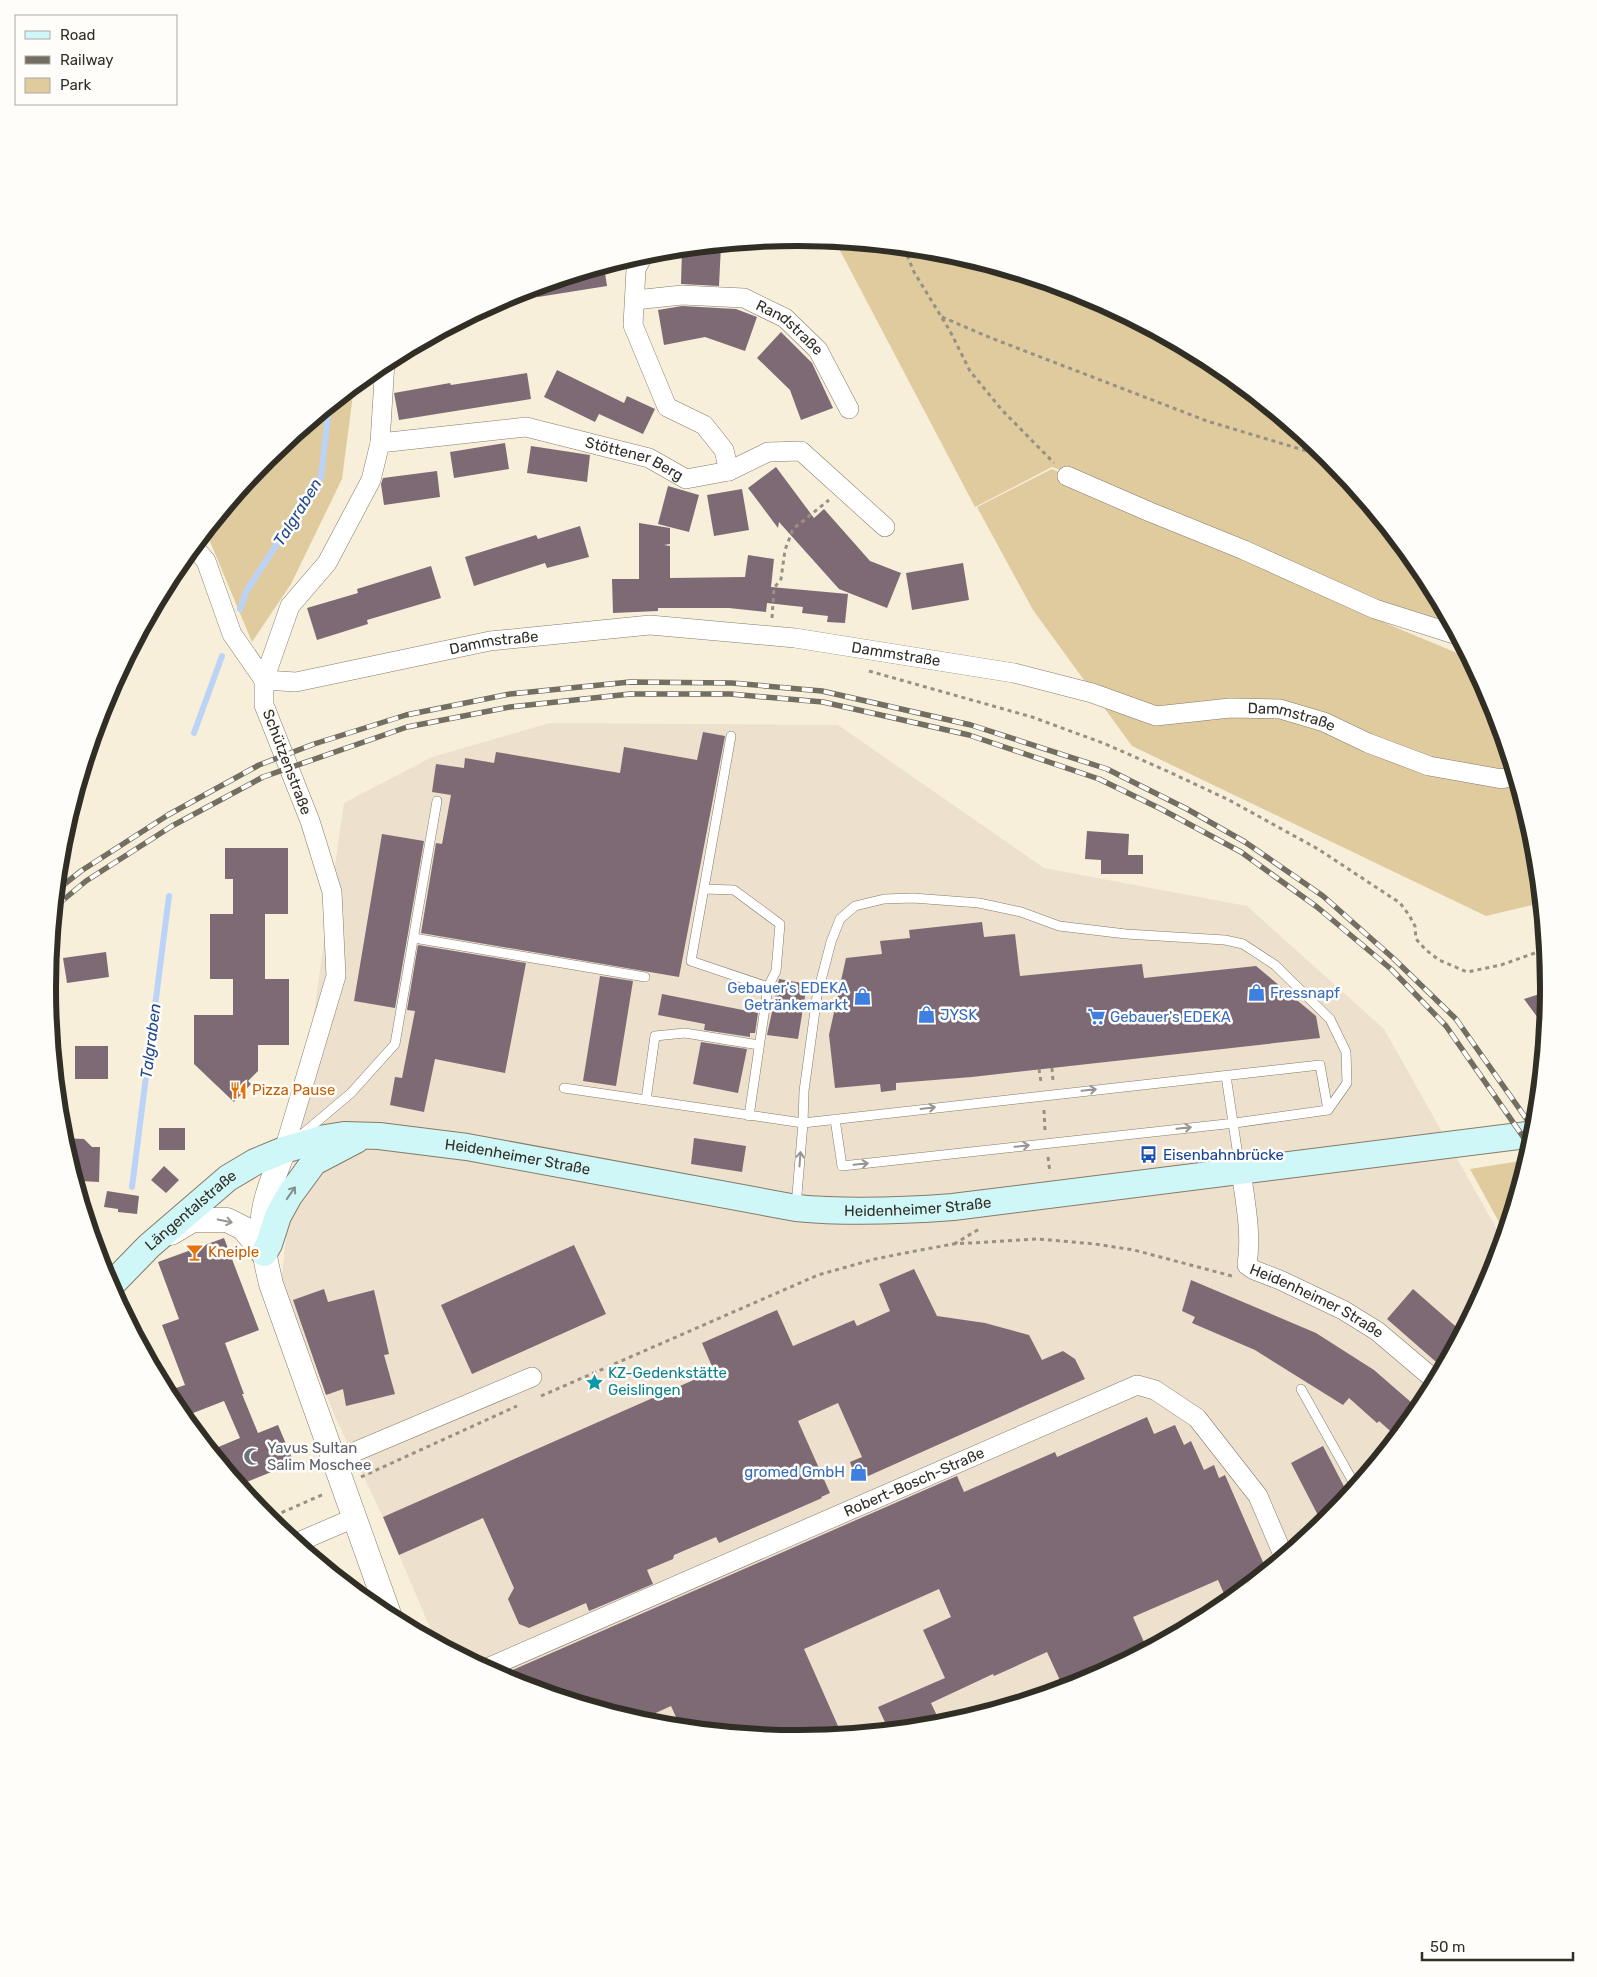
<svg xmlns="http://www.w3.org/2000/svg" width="1597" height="1977" font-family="Rubik,sans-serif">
<rect width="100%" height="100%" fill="#f8efdb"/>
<path fill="#ede0cd" d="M550 723 838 725 1044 868 1247 906 1384 1029 1503 1240 1492 1276 1423 1406 1329 1520 1215 1613 1086 1682 945 1725 798 1739 652 1725 511 1682 436 1642 383 1517 337 1421 281 1285 297 1131 344 803 432 757Z"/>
<path fill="#dfcb9e" d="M835 241 945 252 1086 295 1216 364 1330 458 1423 572 1465 649 1376 610 1149 503 1052 467 975 507Z
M354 387 342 479 291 584 252 642 206 532 268 457Z
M1052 469 1390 625 1469 658 1492 701 1535 842 1541 903 1486 916 1132 746 1033 610 977 507Z
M1520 1161 1525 1169 1505 1233 1470 1169Z"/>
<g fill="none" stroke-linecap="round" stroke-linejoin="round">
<path stroke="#bcd3f8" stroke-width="6" d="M240 609 247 590 321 477 329 407
M194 733 222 656
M132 1187 169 896"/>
</g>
<path fill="#7d6a74" d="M721 245 719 286 681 284 682 249Z
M604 267 607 286 538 297 536 287Z
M682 306 736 309 757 317 745 351 705 337 664 345 658 310Z
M781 332 812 363 833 408 801 420 790 390 757 358Z
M557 370 624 403 627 396 655 409 643 434 599 414 595 422 544 397Z
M527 373 531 399 399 420 394 393 450 383 451 385Z
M505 443 509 469 454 478 450 452Z
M531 446 590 455 587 482 527 473Z
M776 467 814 518 824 509 870 561 901 573 887 608 839 589 779 522 778 528 748 488Z
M437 471 440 497 384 505 381 484 383 478Z
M668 486 699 495 689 532 658 524Z
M742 489 749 530 714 536 707 495Z
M639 523 670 528V544L664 545 670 546V578L745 577 748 555 774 559 771 587 848 594 845 623 827 622 828 616 802 613 803 607 767 603 766 612 729 608H658V611L613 613 612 579H639Z
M580 526 589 557 547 568 545 563 474 586 465 557 536 535 538 539Z
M963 563 969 600 912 610 906 573Z
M431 566 441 598 367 620 368 624 317 640 307 608 358 593 357 589Z
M703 732 725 736 679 977 421 933 436 843 442 844 451 795 432 792 436 764 464 768 465 758 494 763 496 752 620 773 624 747 697 760Z
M1087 831 1129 834 1128 855H1143V874H1101V860L1085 859Z
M382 834 424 841 395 1008 354 1001Z
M225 848H288V914H265V979H289V1045H258V1071L248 1081 251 1084 234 1102 194 1064V1015H233V979H210V914H233V879H225Z
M982 922 984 937 1015 934 1020 976 1142 964 1144 978 1256 966 1316 1016 1320 1038 972 1077 896 1083V1090L881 1092 880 1084 835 1088 829 1035 846 958 882 954 880 941 910 938 909 930Z
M418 945 526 963 505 1073 435 1059 424 1112 390 1105 395 1077 402 1078 415 1011 407 1010Z
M106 952 109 977 67 983 63 958Z
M600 976 633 981 616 1086 583 1081Z
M779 979 807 984 798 1039 767 1035Z
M1549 991 1548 1005 1546 1029 1524 999Z
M662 994 758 1013 755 1033H750V1037L704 1030 705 1024 658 1015Z
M701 1042 747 1049 738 1093 693 1084Z
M75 1046H108V1079H75Z
M159 1128H185V1150H159Z
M63 1138 84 1139 92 1147H100L99 1182 80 1181 81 1175 74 1174Z
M694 1138 746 1146 742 1172 691 1164Z
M164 1166 179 1180 166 1193 151 1180Z
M107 1191 139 1196 137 1214 118 1212V1209L104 1207Z
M224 1238 259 1330 225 1343 244 1394H242L258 1433 278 1425 294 1463 239 1485 211 1450 240 1438 224 1401 183 1417 173 1389 185 1385 162 1325 179 1319 158 1262Z
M574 1245 606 1314 472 1374 441 1305Z
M914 1269 937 1316 985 1323 1029 1335 1042 1360 1063 1351 1075 1359 1085 1379 857 1481 850 1462 862 1457 838 1403 798 1421 830 1493 821 1497 822 1498 719 1543 716 1537 674 1555 673 1559 647 1570 653 1584 589 1611 586 1603 529 1628 519 1624 508 1599 514 1588 483 1518 399 1555 383 1517 714 1371 702 1343 777 1310 793 1346 854 1320 857 1326 890 1311 879 1284Z
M1191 1280 1316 1333 1374 1370 1420 1410 1397 1437 1379 1421 1377 1423 1349 1398 1343 1405 1255 1350 1192 1323 1195 1317 1182 1311Z
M324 1289 328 1302 374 1290 389 1354 384 1355 395 1394 346 1406 343 1389 326 1395 293 1300Z
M1413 1289 1462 1332 1443 1368 1387 1319Z
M1147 1417 1154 1434 1175 1425 1184 1445 1191 1441 1204 1470 1214 1465 1219 1478 1225 1475 1266 1569 1259 1572 1260 1576 1228 1603 1218 1580 1133 1617 1147 1649 1086 1682 1064 1689 1047 1652 994 1676 993 1674 931 1703 938 1718 914 1728 889 1731 878 1707 945 1678 923 1630 951 1617 939 1589 804 1649 842 1735 798 1740 681 1728 671 1706 638 1721 511 1682 499 1676 957 1476 964 1492 1055 1452 1057 1457Z
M1323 1446 1349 1496 1323 1525 1291 1463Z"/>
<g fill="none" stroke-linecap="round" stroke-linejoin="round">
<defs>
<path id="service" d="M731 736 691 961 768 987
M704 889 734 890 780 924 776 971 768 987 749 1116
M414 938 645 977
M1226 1076 1240 1169
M564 1088 803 1123 804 1091 817 996 831 942 840 919 855 906 884 899 913 898 979 903 1021 912 1059 926 1126 934 1225 940 1243 944 1275 965 1330 1019 1346 1052 1347 1083 1328 1110
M646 1100 655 1036 685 1033 759 1045
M300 1136 351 1093 395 1044 437 801
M796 1206 803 1123 1320 1065 1328 1110 1235 1123 842 1166 835 1119
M1301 1389 1356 1487"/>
<g id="minor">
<path d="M644 254 636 269 633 325 667 407 704 425 724 450 729 471"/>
<path id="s1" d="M635 300 682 295 744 298 785 318 818 350 849 409"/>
<path id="s2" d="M380 443 526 427 649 458 686 479 729 471 768 452 801 451 885 527"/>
<path d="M1067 476 1150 512 1244 550 1375 609 1457 635"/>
<path d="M194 547 206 561 232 634 264 680"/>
<path id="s3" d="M264 680 296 682 490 641 650 625 795 638 1014 673 1092 693 1156 716 1230 708 1280 709 1324 722 1368 743 1429 766 1502 779 1515 775"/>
<path d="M284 1150 336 976 332 892 310 821 264 705V680L290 606 327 563 371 480 380 443 385 362"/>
<path id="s4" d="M1241 1170C1245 1202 1252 1233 1247 1265L1254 1270 1280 1280 1343 1310 1377 1331 1436 1381"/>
<path d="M333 1461 532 1377"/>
<path d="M296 1543 354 1518"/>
<path id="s5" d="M485 1669 1137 1385 1155 1390 1197 1418 1258 1496 1284 1557"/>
</g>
<path id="tertiary" d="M284 1150C274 1176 262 1202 262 1230 262 1248 267 1266 271 1284L390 1617
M171 1233 193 1220H227L243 1228 264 1253"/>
<g id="secondary">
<path d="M264 1253 269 1244 278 1216 289 1196 314 1162 356 1140"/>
<path id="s6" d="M110 1286 149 1246 228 1178 255 1162 284 1150 325 1138 344 1135 379 1136 467 1147 796 1208C849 1213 900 1211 953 1207L1535 1134"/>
</g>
</defs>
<use href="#service" stroke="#837b69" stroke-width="10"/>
<use href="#minor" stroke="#837b69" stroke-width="20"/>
<use href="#tertiary" stroke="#837b69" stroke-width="25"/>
<use href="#secondary" stroke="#837b69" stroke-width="28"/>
<path stroke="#979183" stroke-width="3" stroke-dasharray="4 4" stroke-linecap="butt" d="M904 248 914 272 950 331 970 371 1001 409 1054 463
M942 317 991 338 1207 421 1330 458
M772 618 774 588 781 579 785 550 793 529 829 500
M869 671 1032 717 1103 743 1167 771 1229 800 1318 849 1400 903 1409 915 1415 926 1416 939 1426 950 1439 960 1467 972 1501 965 1546 949
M1052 1068 1053 1081
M1039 1069 1041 1082
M1044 1110 1045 1131
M1048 1157 1050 1173
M954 1244 981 1228
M541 1396 818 1275 875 1259 905 1253 953 1244 1038 1239 1095 1244 1134 1250 1232 1276
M361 1477 517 1406
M267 1519 324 1494"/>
<use href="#service" stroke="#fff" stroke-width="9"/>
<use href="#minor" stroke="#fff" stroke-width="19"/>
<use href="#tertiary" stroke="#fff" stroke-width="24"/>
<use href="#secondary" stroke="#cff7f8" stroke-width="26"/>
<defs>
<path id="rail" d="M57 890 81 871 168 815 259 765 314 744 406 715 510 694 630 682 732 683 822 691 971 725 1107 769 1187 809 1245 842 1323 896 1393 958 1456 1019 1535 1131
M56 906 86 881 172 826 263 777 407 727 510 707 630 694H730L823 702 969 735 1099 779 1161 809 1241 852 1317 907 1391 969 1446 1026 1531 1148"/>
</defs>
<use href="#rail" stroke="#736e62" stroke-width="5.5"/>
<use href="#rail" stroke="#fffdf9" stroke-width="4" stroke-dasharray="11" stroke-linecap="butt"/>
</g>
<defs><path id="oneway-shaft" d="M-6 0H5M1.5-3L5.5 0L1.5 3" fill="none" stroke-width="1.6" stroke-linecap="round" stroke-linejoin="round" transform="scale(1.25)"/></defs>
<g stroke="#989692">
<use href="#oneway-shaft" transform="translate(1089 1090) rotate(-6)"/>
<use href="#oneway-shaft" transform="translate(928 1108) rotate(-7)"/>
<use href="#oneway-shaft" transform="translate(1184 1128) rotate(-6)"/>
<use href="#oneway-shaft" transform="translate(1022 1146) rotate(-6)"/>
<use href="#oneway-shaft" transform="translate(800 1159) rotate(-86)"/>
<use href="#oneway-shaft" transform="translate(861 1164) rotate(-6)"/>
<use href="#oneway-shaft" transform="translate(225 1221) rotate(11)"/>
</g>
<use stroke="#80928f" href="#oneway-shaft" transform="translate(291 1193) rotate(-55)"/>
<defs>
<symbol id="shop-bare" viewBox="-9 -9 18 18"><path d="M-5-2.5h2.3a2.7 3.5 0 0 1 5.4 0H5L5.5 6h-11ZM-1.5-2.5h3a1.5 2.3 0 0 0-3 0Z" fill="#3f7fe0" stroke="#fffdf9" stroke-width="2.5" paint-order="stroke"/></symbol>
<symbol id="supermarket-bare" viewBox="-9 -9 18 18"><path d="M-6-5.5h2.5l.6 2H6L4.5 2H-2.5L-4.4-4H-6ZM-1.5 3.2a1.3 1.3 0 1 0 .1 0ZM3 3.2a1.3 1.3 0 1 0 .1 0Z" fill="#3f7fe0" stroke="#fffdf9" stroke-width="2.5" paint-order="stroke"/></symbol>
<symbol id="restaurant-bare" viewBox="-9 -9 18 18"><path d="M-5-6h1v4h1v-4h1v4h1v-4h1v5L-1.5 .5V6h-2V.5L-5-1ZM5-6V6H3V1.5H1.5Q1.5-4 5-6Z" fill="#e8710a" stroke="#fffdf9" stroke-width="2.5" paint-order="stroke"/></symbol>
<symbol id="bus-bare" viewBox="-9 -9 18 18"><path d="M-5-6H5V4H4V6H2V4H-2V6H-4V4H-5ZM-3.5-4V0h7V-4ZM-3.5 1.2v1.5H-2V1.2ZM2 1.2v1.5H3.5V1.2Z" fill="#1a4fb4" stroke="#fffdf9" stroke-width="2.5" paint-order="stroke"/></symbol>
<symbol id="bar-bare" viewBox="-9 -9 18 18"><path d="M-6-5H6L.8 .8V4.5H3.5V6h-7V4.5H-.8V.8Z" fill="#e8710a" stroke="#fffdf9" stroke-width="2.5" paint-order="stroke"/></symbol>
<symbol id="sight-bare" viewBox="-9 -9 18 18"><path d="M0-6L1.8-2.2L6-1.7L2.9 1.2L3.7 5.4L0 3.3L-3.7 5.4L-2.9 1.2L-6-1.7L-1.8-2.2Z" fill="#0f9aa8" stroke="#fffdf9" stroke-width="2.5" paint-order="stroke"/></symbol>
<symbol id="mosque-bare" viewBox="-9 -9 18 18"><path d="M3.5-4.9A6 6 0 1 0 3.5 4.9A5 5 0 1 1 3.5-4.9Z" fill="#6b7280" stroke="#fffdf9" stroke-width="2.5" paint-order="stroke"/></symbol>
</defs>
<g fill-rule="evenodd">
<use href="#shop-bare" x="1244" y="980" width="25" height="25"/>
<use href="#shop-bare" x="850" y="984" width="25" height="25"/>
<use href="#shop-bare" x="914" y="1002" width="25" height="25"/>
<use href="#supermarket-bare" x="1084" y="1004" width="25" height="25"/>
<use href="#restaurant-bare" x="226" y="1078" width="25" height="25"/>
<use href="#bus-bare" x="1136" y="1142" width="25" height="25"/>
<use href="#bar-bare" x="182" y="1240" width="25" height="25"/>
<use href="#sight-bare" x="582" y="1370" width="25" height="25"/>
<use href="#mosque-bare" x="240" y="1444" width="25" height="25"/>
<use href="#shop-bare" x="846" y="1460" width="25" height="25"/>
</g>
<g text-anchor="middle" stroke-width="5" stroke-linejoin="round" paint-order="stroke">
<g font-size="15" fill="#312e26" stroke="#fffdf9">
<text dy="5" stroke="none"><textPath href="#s1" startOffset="164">Randstraße</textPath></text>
<text dy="5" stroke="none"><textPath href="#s2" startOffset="260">Stöttener Berg</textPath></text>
<text dy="5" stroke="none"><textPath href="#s3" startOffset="234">Dammstraße</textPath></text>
<text dy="5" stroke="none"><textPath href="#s3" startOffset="639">Dammstraße</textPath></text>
<text dy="5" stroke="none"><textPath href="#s3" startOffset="1044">Dammstraße</textPath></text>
<text transform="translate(287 762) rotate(69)" y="5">Schützenstraße</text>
<text dy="5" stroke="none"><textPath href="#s6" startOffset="460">Heidenheimer Straße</textPath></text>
<text dy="5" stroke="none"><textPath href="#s6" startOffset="865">Heidenheimer Straße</textPath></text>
<text dy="5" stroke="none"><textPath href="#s6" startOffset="111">Längentalstraße</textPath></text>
<text dy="5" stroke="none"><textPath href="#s4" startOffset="174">Heidenheimer Straße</textPath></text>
<text dy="5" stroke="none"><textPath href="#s5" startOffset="468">Robert-Bosch-Straße</textPath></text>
</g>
<g font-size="15" fill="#366cbe" stroke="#fffdf9" text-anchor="start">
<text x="848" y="993" text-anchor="end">Gebauer's EDEKA<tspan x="848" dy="17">Getränkemarkt</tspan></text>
<text x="1270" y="998">Fressnapf</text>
<text x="940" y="1020">JYSK</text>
<text x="1110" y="1022">Gebauer's EDEKA</text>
<text x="845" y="1477" text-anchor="end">gromed GmbH</text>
</g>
<g font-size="15" fill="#c56008" stroke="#fffdf9" text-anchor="start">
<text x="252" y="1095">Pizza Pause</text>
<text x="208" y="1257">Kneiple</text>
</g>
<g font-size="15" fill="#164399" stroke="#fffdf9" text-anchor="start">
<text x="1163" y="1160">Eisenbahnbrücke</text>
</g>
<g font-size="15" fill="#0d838f" stroke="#fffdf9" text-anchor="start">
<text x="608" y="1378">KZ-Gedenkstätte<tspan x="608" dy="17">Geislingen</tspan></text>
</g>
<g font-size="15" fill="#5b616d" stroke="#fffdf9" text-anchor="start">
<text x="267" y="1453">Yavus Sultan<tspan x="267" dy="17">Salim Moschee</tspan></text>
</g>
<g font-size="16" font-style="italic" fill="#1f4990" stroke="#fffdf9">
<text transform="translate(297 512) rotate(-58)" y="6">Talgraben</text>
<text transform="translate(150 1041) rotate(-83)" y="6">Talgraben</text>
</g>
</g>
<path d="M0 0H1597V1977H0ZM56 988a742 742 0 1 1 1484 0a742 742 0 1 1-1484 0Z" fill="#fffdf9" fill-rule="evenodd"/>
<path fill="none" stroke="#312e26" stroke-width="6" d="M56 988a742 742 0 1 1 1484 0a742 742 0 1 1-1484 0Z"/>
<rect x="15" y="15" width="162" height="90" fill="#fffdf9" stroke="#adaaa5"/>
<rect x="25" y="31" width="25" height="8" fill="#cff7f8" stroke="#adaaa5"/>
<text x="60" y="40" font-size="15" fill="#312e26">Road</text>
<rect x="25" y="56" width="25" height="8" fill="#736e62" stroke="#adaaa5"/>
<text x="60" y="65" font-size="15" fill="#312e26">Railway</text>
<rect x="25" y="78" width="25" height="15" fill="#dfcb9e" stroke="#adaaa5"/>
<text x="60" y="90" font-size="15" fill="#312e26">Park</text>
<path d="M1422 1952v8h151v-8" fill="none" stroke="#312e26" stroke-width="2.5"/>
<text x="1430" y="1952" font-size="15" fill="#312e26" stroke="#fffdf9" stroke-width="4" paint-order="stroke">50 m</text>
</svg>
